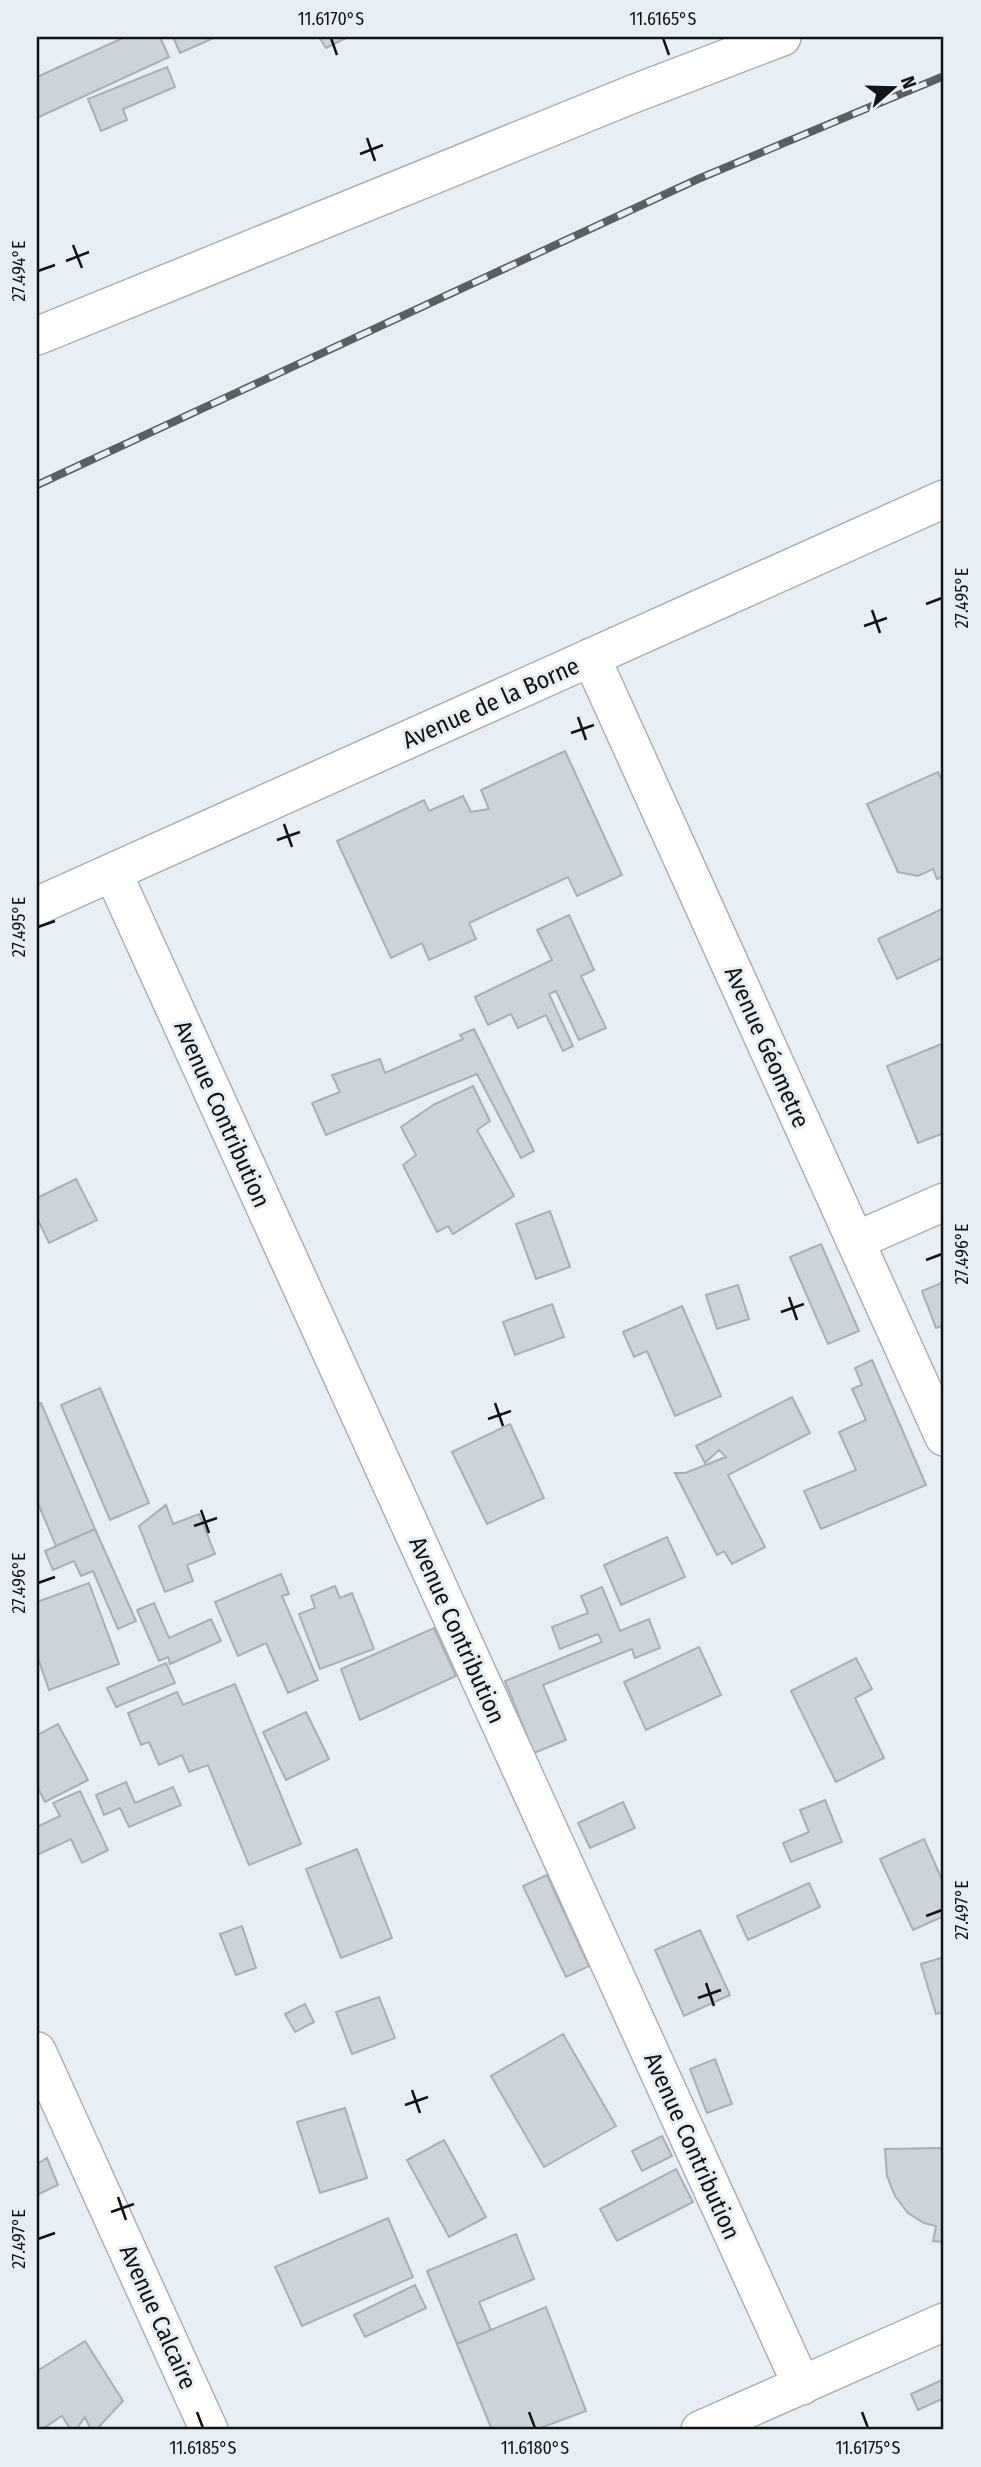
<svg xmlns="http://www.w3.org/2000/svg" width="981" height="2467" font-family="'Fira Sans Condensed',sans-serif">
<rect width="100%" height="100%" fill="#e7eff5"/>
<path fill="#ccd4da" stroke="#a8afb6" stroke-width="2" d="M125 37H160L169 57 37 118V77Z
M173 37H216L180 53Z
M319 37H348L326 48Z
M167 67 175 87 123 109 127 120 101 131 88 99Z
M565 751 622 875 577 896 568 877 469 923 476 939 429 960 422 943 391 958 337 841 424 800 429 811 463 796 471 812 489 809 481 790Z
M938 772 944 785V876L937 879 933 869 918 876 898 872 867 804Z
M944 908V957L897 979 878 939Z
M569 915 594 970 581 976 606 1028 579 1040 556 991 549 994 573 1046 563 1051 546 1015 518 1028 511 1014 488 1025 475 997 552 960 537 930Z
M474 1029 534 1151 521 1158 477 1074 326 1135 312 1103 340 1092 332 1075 380 1059 385 1073 463 1039 460 1035Z
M944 1043V1133L918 1143 887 1066Z
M473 1086 490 1121 477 1130 514 1196 453 1234 448 1226 437 1232 403 1165 416 1155 401 1127 433 1105Z
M76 1179 97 1220 49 1243 37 1218V1198Z
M550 1211 570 1267 536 1279 516 1224Z
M821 1244 859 1331 828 1344 790 1257Z
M944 1282V1325L936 1328 922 1291Z
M738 1285 749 1319 717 1329 706 1295Z
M552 1304 564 1337 515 1355 503 1322Z
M682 1306 721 1396 675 1416 647 1351 634 1357 623 1332Z
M872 1360 926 1485 821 1529 804 1491 856 1470 839 1432 866 1420 852 1389 862 1385 855 1368Z
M100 1388 149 1503 110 1520 61 1405Z
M792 1397 810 1433 728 1475 765 1547 732 1564 724 1551 717 1555 675 1473H685L726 1457 719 1450 705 1463 696 1446Z
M41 1403 95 1529 56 1546 37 1501V1404Z
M510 1424 544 1498 487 1524 452 1452Z
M166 1505 173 1524 199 1514 215 1554 187 1565 193 1581 165 1592 139 1526Z
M95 1529 136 1621 118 1629 93 1571 81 1576 74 1561 53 1570 45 1551Z
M667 1537 685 1577 621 1605 604 1565Z
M281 1574 289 1594 282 1596 318 1680 288 1693 266 1643 238 1656 215 1602Z
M89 1583 119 1664 49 1690 37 1655V1602Z
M335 1586 340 1598 352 1593 374 1649 320 1669 299 1614 315 1608 311 1596Z
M602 1587 620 1631 649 1619 660 1648 635 1658 632 1649 543 1685 566 1740 534 1753 505 1681 602 1642 598 1634 560 1649 552 1627 588 1613 581 1596Z
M154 1603 169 1638 211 1619 221 1641 170 1664 168 1657 159 1661 137 1610Z
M434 1628 456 1676 360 1720 341 1669Z
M699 1647 721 1695 646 1730 624 1682Z
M856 1658 872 1689 855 1698 884 1758 836 1782 791 1691Z
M166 1663 175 1683 116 1707 107 1688Z
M235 1684 301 1844 249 1865 208 1765 189 1772 182 1755 159 1765 149 1742 141 1745 128 1713 177 1692 183 1705Z
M306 1712 329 1759 286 1780 263 1732Z
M58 1724 88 1780 45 1802 37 1786V1735Z
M126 1782 135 1803 173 1787 181 1805 129 1827 120 1808 104 1815 96 1795Z
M80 1791 108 1850 82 1863 71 1839 37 1855V1827L60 1816 53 1803Z
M825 1800 842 1842 791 1862 783 1843 809 1832 800 1810Z
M623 1802 635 1828 590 1848 578 1823Z
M924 1839 944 1884V1916L913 1930 880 1859Z
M357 1849 392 1938 341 1958 306 1869Z
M547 1875 589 1966 566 1977 523 1886Z
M809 1883 820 1907 748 1940 737 1916Z
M242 1926 256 1968 236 1975 220 1934Z
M700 1930 730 1995 684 2016 655 1950Z
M944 1957V2012L936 2014 921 1964Z
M379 1997 395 2038 352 2054 336 2012Z
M305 2004 314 2022 295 2032 285 2014Z
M563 2034 616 2126 544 2167 491 2076Z
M715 2059 732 2104 707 2113 690 2069Z
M345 2108 367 2178 320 2193 297 2122Z
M662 2136 672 2156 642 2171 632 2151Z
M444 2140 486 2217 449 2237 407 2160Z
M941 2148 944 2157V2242L933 2241 936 2226 924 2223 908 2213 895 2196 887 2176 885 2149Z
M47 2158 58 2185 37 2195V2164Z
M676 2169 693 2202 617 2241 600 2209Z
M388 2218 413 2277 302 2326 275 2267Z
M516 2234 534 2279 479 2302 491 2330 457 2344 427 2271Z
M415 2285 426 2308 365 2337 354 2315Z
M546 2307 586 2411 535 2430H492L457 2344Z
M85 2341 123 2401 96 2430H91L85 2417 76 2430H71L62 2416 44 2428 46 2430H37V2371Z
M944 2379V2398L918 2410 911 2394Z"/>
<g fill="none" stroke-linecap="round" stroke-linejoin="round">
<defs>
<path id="street" d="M37 336 633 94 782 37
M591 657 944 1437
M113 873 802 2386
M37 906 944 499
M855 1241 944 1202
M37 2051 209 2430
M700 2430 944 2322"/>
</defs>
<use href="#street" stroke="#a9b1b7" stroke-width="40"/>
<use href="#street" stroke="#fff" stroke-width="37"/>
<defs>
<path id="rail" d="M37 485 698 179 944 76"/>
</defs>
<use href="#rail" stroke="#5a5f62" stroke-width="8"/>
<use href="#rail" stroke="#e7eff5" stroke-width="5" stroke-dasharray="16" stroke-linecap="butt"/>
</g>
<path fill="none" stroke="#111416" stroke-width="2.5" d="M331 38 337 55M663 38 669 55M367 138 375 161M360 154 383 145M73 245 82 268M66 261 89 252M38 271 55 265M926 604 942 598M872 610 880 633M864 626 887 618M578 717 586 740M571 733 594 725M284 824 292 847M277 840 300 832M38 927 55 921M926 1260 942 1254M789 1297 797 1320M781 1312 804 1304M495 1403 503 1426M488 1419 511 1411M201 1510 209 1533M194 1526 217 1518M38 1583 55 1577M926 1916 942 1910M706 1983 714 2006M698 1998 721 1990M412 2090 420 2113M405 2105 428 2097M118 2197 126 2220M111 2212 134 2204M38 2239 55 2233M197 2412 203 2428M529 2412 535 2428M862 2412 868 2428"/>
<g text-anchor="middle" stroke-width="6" stroke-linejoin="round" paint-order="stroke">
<g font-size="24" fill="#111416" stroke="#e7eff5">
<text transform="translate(491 703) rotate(-24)" y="8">Avenue de la Borne</text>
<text transform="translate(767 1047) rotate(66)" y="8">Avenue Géometre</text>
<text transform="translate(222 1114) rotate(66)" y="8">Avenue Contribution</text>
<text transform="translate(457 1630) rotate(66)" y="8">Avenue Contribution</text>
<text transform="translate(692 2146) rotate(66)" y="8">Avenue Contribution</text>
<text transform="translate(158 2317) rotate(66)" y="8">Avenue Calcaire</text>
</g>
</g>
<rect width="981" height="2467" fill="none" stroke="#e7eff5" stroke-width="77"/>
<g transform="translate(893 88) rotate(70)" stroke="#e7eff5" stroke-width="5" paint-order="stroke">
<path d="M0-5L12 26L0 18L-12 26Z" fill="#111416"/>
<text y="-10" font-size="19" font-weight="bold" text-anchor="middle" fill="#111416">N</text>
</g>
<rect x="38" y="38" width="904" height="2390" fill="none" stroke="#111416" stroke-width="2.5"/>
<g font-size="18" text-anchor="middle" fill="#111416">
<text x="331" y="25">11.6170°S</text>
<text x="663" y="25">11.6165°S</text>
<text transform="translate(19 271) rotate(-90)" y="6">27.494°E</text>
<text transform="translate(962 598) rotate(-90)" y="6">27.495°E</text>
<text transform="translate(19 927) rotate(-90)" y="6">27.495°E</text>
<text transform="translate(962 1254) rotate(-90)" y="6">27.496°E</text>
<text transform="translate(19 1583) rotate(-90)" y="6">27.496°E</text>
<text transform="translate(962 1910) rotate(-90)" y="6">27.497°E</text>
<text transform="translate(19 2239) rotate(-90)" y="6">27.497°E</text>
<text x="203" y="2454">11.6185°S</text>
<text x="535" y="2454">11.6180°S</text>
<text x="868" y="2454">11.6175°S</text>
</g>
</svg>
